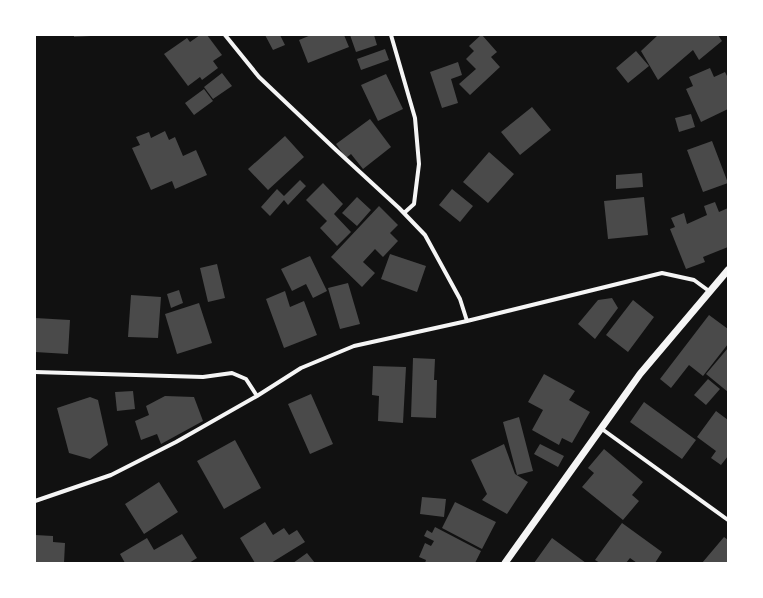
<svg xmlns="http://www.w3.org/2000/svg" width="763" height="598" font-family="'Varela Round',sans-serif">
<rect width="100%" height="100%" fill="#111"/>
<path fill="#4a4a4a" d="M74 35H91V36L74 37Z
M200 35H207L222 55 213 61 218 68 202 80 200 77 188 86 164 54 187 38 190 42Z
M265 35H280L285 45 273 50Z
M311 35H344L349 47 308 63 299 40Z
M350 35H374L377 45 356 52Z
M481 35H482L497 52 491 57 500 67 470 95 459 84 476 69 466 59 474 51 469 46Z
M658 35H718L722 41 699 60 693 50 658 80 641 51Z
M385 49 389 60 361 70 357 59Z
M636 51 649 66 628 83 616 68Z
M458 62 462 75 451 79 458 103 442 108 430 72Z
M710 68 714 77 725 72 728 78V109L701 122 686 89 693 86 689 77Z
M222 73 232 86 213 99 204 87Z
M386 74 403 109 378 121 361 85Z
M204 89 213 101 194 115 185 103Z
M532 107 551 130 520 155 501 132Z
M691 114 695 127 679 132 675 118Z
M370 119 391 147 363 169 351 154 346 158 336 144Z
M165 131 169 140 175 137 183 156 196 150 207 175 175 189 172 181 151 190 132 148 140 145 136 137 149 132 151 138Z
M285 136 304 157 268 190 248 169Z
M712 141 728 183 703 192 687 150Z
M489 152 514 174 488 203 463 182Z
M642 173 643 187 616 189V175Z
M300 180 306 186 288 205 284 200 270 216 261 207 277 189 284 196Z
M323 183 343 204 334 214 351 232 337 246 320 228 327 221 306 200Z
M452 189 473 206 460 222 439 205Z
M357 197 371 210 357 226 342 213Z
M644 197 648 235 608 239 604 201Z
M715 202 719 212 728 208V247L703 257 705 262 686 269 670 229 675 227 671 218 684 213 687 224 707 215 704 206Z
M379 206 398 225 390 233 398 241 383 257 375 249 363 262 375 273 362 287 331 257Z
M390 254 426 266 417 292 381 279Z
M310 256 327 291 313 298 306 284 292 291 281 269Z
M217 264 225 298 208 302 200 268Z
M348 283 360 324 340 329 328 288Z
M179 290 183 303 171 308 167 294Z
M285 291 290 307 304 301 317 335 284 348 266 299Z
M131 295 161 297 158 338 128 337Z
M612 298 618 308 595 339 578 324 598 300Z
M633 300 654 317 628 352 606 335Z
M199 303 212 343 177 354 165 314Z
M709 315 728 329V344L703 376 689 365 671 388 660 379Z
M35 318 70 320 68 354 35 352Z
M728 348V392L706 374Z
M413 358 435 359 434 380H437L436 418 411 417Z
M373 366 406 367 403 423 378 421 379 396 372 395Z
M544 374 575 391 569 400 590 412 572 443 562 438 559 445 532 430 543 410 528 402Z
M708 379 720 389 706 405 694 395Z
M133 391 135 409 117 411 115 392Z
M311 394 333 444 310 454 288 404Z
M165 396 194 397 203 421 161 444 157 434 141 440 135 421 149 415 146 406Z
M90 397 98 400 108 445 90 459 69 453 57 408Z
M644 402 696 440 682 459 630 422Z
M716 411 728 420V456L721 465 711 458 716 451 697 437Z
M519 417 533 471 517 475 503 422Z
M235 440 261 488 224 509 197 461Z
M504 444 515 474 528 482 507 514 482 500 487 494 471 460Z
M540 444 564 456 558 467 534 454Z
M604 449 643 482 632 495 639 501 623 520 582 487 594 473 588 468Z
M159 482 178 512 144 534 125 504Z
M422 497 446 499 444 517 420 514Z
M455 502 496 522 482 549 442 528Z
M265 522 273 535 284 528 289 535 297 530 305 542 271 563H255L240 538Z
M622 523 662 552 655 563H637L630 558 626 563H600L595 560Z
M435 527 481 551 475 563H425L426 560 419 557 425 543 431 546 434 541 424 536 427 530 432 533Z
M182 534 197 558 189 563H125L120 554 147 538 154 550Z
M35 535 53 536V542L65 543 64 563H35Z
M724 537 728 540V563H702Z
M552 538 586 563H534Z
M307 553 315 563H293Z"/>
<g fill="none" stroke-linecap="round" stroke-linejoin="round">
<path stroke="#f5f5f5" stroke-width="4" d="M225 35 259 77 336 150 399 208 425 235 460 299 467 321
M391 35 415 118 419 164 414 204 404 213
M35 372 203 377 232 373 246 379 257 396
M602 429 728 520
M35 501 111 475 176 442 257 396 301 368 354 346 467 321 662 273 694 280 709 291"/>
<path stroke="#f5f5f5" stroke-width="7" d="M505 563 640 374 728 270"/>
</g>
<rect width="763" height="598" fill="none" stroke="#ffffff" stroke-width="72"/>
</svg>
